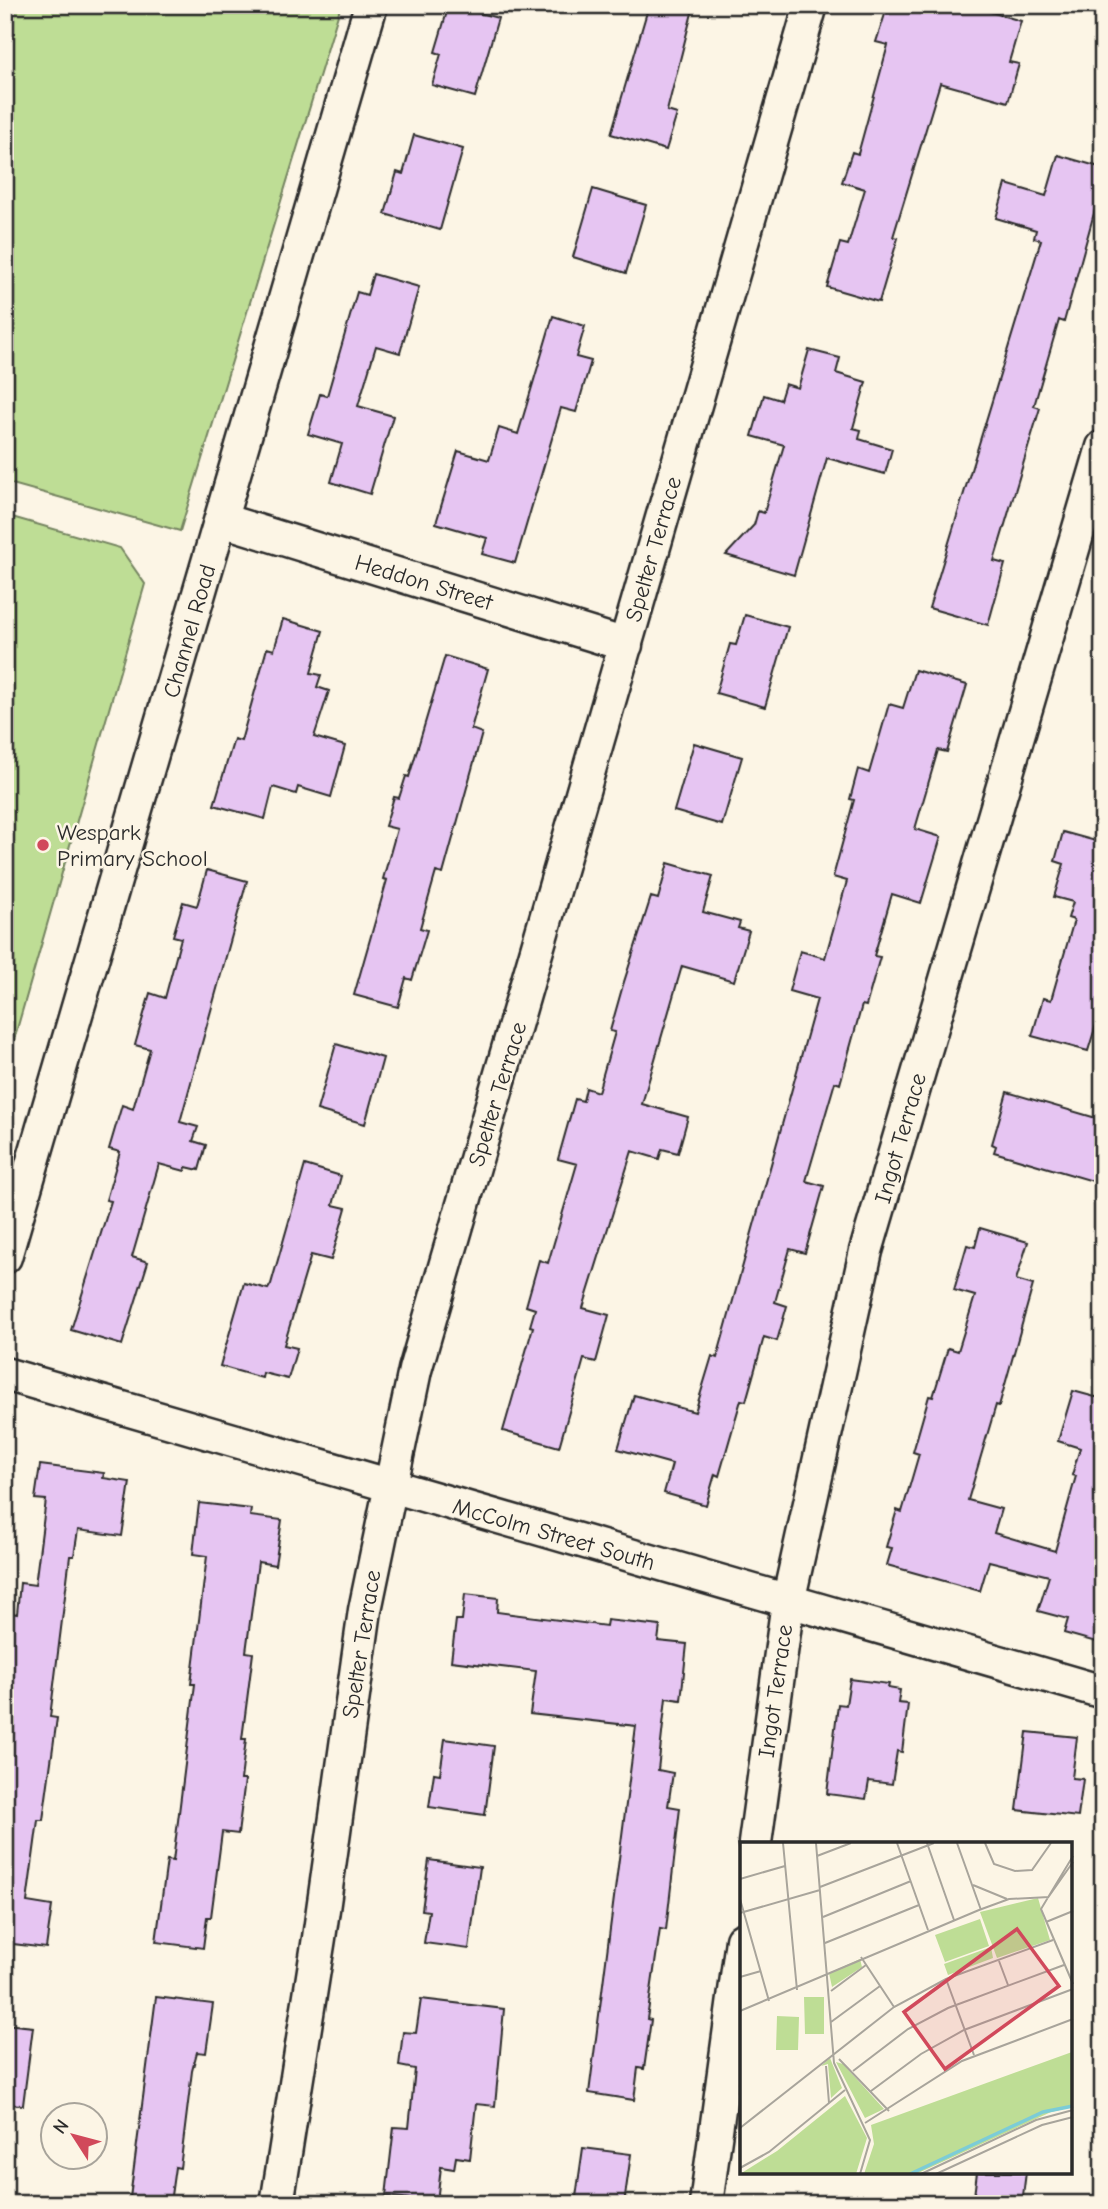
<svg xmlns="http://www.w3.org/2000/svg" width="1108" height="2209" font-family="'Comic Neue',sans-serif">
<rect width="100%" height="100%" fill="#fcf5e5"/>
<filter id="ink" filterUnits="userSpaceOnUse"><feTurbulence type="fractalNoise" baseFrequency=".0143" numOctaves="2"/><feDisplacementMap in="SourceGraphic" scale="14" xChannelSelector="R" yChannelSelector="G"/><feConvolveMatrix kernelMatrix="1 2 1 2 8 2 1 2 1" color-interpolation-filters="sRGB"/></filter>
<g filter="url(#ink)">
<path fill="#bedd95" stroke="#748460" stroke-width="2" d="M5 5H341L180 531 5 482Z
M5 515 120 548 145 584 5 1071Z"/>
<path fill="#e6c5f2" stroke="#2b2b2b" stroke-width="2" d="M449 5 498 18 475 97 432 85 441 54 435 52Z
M649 5H694L667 111 677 114 666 150 611 134Z
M888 5H985L984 10 1021 21 1009 62 1019 64 1008 102 940 83 893 237 898 238 879 302 827 287 840 243 848 245 865 189 842 182 852 152 858 154 888 45 876 42Z
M414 135 463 149 440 230 385 214 397 172 403 174Z
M1058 155 1103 168V208L1096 206 1064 322 1059 320 1034 406 1040 408 994 561 1005 564 988 625 929 608 1041 240 1034 238 1036 230 996 218 1006 184 1046 196Z
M593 189 646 205 626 273 573 257Z
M373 274 419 287 400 353 376 346 358 406 393 416 370 494 331 482 342 444 308 434 320 394 327 396 357 292 367 295Z
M553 316 585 326 576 357 591 361 576 412 561 408 515 563 482 554 487 538 436 523 458 451 489 460 499 428 518 434Z
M809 350 840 358 836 373 866 382 853 428 861 430 859 439 892 449 885 474 827 458 794 575 726 555 754 525 758 511 764 513 784 445 752 436 764 395 780 400 785 384 798 388Z
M745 615 788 627 765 707 716 693 730 644 736 645Z
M283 619 323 631 311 673 321 675 317 687 329 691 314 737 345 746 331 797 298 787 296 794 273 787 265 819 214 805 234 739 241 741 267 648 274 650Z
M445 656 488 669 471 729 482 733 443 874 436 872 420 928 427 930 412 980 406 978 398 1007 354 995 387 880 383 879 397 829 385 826 394 797 399 798 406 776 409 777Z
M915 670 967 685 947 752 938 750 915 829 941 837 921 903 892 894 874 956 880 957 866 1006 862 1005 840 1084 835 1082 806 1181 824 1186 805 1253 790 1249 775 1302 787 1306 777 1341 764 1337 746 1401 741 1400 719 1476 715 1474 706 1505 664 1493 672 1464 618 1449 634 1395 695 1412 712 1356 717 1358 817 999 789 991 800 951 825 958 847 881 833 877 854 800 850 799 858 769 869 773 889 704 903 708Z
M694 743 742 757 722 825 674 811Z
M1063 832 1103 843V1002L1088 1051 1032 1036 1043 998 1051 1000 1074 920 1068 918 1073 902 1054 897 1064 864 1055 861Z
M668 863 713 876 703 912 740 922 738 928 749 931 734 981 682 966 642 1104 688 1117 678 1153 662 1149 659 1159 632 1151 583 1308 609 1315 596 1362 584 1359 559 1447 503 1431 533 1327 530 1326 535 1309 526 1306 539 1260 548 1263 577 1164 558 1159 575 1099 583 1101 586 1088 598 1092 615 1032 610 1031 623 985 651 897 658 899Z
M207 870 247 881 180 1122 198 1127 193 1141 206 1145 199 1170 186 1167 185 1171 159 1164 132 1257 148 1262 122 1345 71 1330 111 1201 106 1200 120 1152 109 1149 122 1105 133 1109 150 1049 135 1045 150 993 165 998 181 938 173 936 183 902 197 906Z
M336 1044 383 1058 365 1124 317 1110Z
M1007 1092 1103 1120V1184L994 1152 996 1146 992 1144Z
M305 1165 341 1176 333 1205 346 1208 331 1260 311 1255 284 1345 297 1348 288 1379 263 1373 262 1378 220 1366 244 1283 268 1289 271 1284Z
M980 1228 1028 1242 1016 1280 1033 1285 999 1406 996 1405 968 1500 1001 1509 994 1533 1055 1551 1076 1476 1072 1475 1080 1448 1058 1441 1073 1391 1095 1397 1103 1396V1644L1064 1633 1068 1619 1038 1611 1049 1576 989 1561 980 1591 887 1565 892 1548 886 1547 897 1510 902 1512 919 1454 913 1452 929 1396 933 1397 948 1348 958 1351 975 1296 954 1290 967 1245 975 1247Z
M40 1465 104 1473 103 1478 130 1482 122 1536 78 1530 74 1556H70L50 1717 57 1718 43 1820H38L27 1902 52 1906 46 1948 5 1943V1720L9 1687H5V1670L12 1613 17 1614 20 1583 35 1585 46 1500 35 1499Z
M199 1503 251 1509 250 1516 282 1520 275 1565 258 1562 246 1652 253 1653 242 1739H246L241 1780H245L238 1834 222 1832 211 1917H207L203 1948 156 1942 167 1860 173 1861 195 1684H191L207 1556 193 1554Z
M465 1594 498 1598 497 1612 606 1626 607 1620 660 1626 658 1641 687 1644 681 1700 666 1698 658 1770 673 1773 668 1806 680 1808 666 1930 660 1929 647 2019 651 2020 644 2069 638 2068 634 2100 589 2093 636 1726 530 1714 536 1671 451 1661 456 1620H462Z
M850 1679 889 1684 888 1688 900 1690 898 1703 908 1704 902 1752 897 1751 892 1784 869 1781 866 1799 827 1794 838 1704 846 1705Z
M1027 1732 1077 1737 1072 1778 1083 1779 1078 1817 1017 1810Z
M445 1739 494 1746 485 1815 429 1807 434 1773 440 1774Z
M429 1860 480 1867 469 1949 424 1943 429 1911 422 1910Z
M156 1997 213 2004 206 2053 197 2052 192 2071 180 2168 175 2167 170 2203 130 2198Z
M421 1999 504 2009 495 2106 476 2104 470 2159 456 2157 454 2169 441 2167 437 2202 386 2196 394 2127 409 2128 415 2069 399 2066 403 2032 416 2033Z
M5 2024 33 2027 23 2105 5 2104Z
M583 2148 631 2154 624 2204H575Z
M977 2172H1026L1022 2204H973Z"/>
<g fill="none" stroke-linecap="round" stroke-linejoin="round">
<defs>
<path id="street" d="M222 520 626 645
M5 1257 371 5
M5 1374 1103 1692
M755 1843 788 1602 866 1251 1103 447
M277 2204 319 1938 365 1610 415 1370 811 5
M706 2204 742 1940"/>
</defs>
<use href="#street" stroke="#2b2b2b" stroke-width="37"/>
<use href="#street" stroke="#fcf5e5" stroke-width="32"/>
</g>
</g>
<circle fill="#d1495b" stroke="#fcf5e5" stroke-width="2.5" cx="43" cy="845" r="7"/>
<g text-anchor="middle" stroke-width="5" stroke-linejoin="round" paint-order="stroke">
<g font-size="23" fill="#2b2b2b" stroke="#fcf5e5">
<text transform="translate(653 549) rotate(-74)" y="8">Spelter Terrace</text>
<text transform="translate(424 582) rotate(17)" y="8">Heddon Street</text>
<text transform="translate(189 631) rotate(-74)" y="8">Channel Road</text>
<text transform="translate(497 1094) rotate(-73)" y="8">Spelter Terrace</text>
<text transform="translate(900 1138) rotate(-74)" y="8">Ingot Terrace</text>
<text transform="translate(554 1534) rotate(16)" y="8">McColm Street South</text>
<text transform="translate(361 1644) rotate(-81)" y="8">Spelter Terrace</text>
<text transform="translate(775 1691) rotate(-82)" y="8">Ingot Terrace</text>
</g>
<g font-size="23" fill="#2b2b2b" stroke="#fcf5e5" text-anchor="start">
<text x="57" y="840">Wespark<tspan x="57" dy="26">Primary School</tspan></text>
</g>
</g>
<g transform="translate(740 1842)">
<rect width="332" height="332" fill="#fcf5e5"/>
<path d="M298 56 310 98 257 116 240 70ZM240 77 249 104 205 120 195 93ZM251 105 253 116 208 133 204 122ZM120 117 122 125 92 145 89 131ZM64 155H84V192H65ZM37 174 59 175 58 208H36ZM332 210V265L311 270 176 332H124L134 302 131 283ZM90 216 102 246 91 256 88 222 81 224ZM96 220 103 222 144 267 125 276ZM105 254 127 296 116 332H0L37 309Z" fill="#bedd95"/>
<path fill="none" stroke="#7cccd7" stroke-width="3.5" d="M170 332 303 270 333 264"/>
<path fill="none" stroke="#a8a49b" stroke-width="2" d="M43 1 57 148M76 1 94 221 130 298 120 332M157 1 188 88M187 1 214 78M217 1 241 68M245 1 254 22 275 29 292 28 311 1M77 14 111 1M333 14 301 67 333 142M0 37 45 24M233 43 267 57M80 45 194 1M0 57 29 159M307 57 333 20M0 71 80 48M83 75 171 39M306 80 333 69M85 101 179 63M121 115 154 165M259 119 268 143M0 135 21 129M206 137 234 213M91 149 126 123M0 169 239 68 269 57 309 55M91 180 140 144M99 217 149 269M86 224 89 261M113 229 168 187 208 166 324 123M131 249 181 212 224 188 333 147M125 281 222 219 333 177M0 286 154 165 206 137 313 98M0 326 29 310 105 248M181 332 296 278 333 268M196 332 302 283 333 275"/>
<path fill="#d1495b" fill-opacity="0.15" stroke="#d1495b" stroke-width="3.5" d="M277 87 319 144 205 227 164 170Z"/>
<rect width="332" height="332" fill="none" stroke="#2b2b2b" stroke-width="3.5"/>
</g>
<rect width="1108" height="2209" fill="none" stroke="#fcf5e5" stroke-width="28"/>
<rect x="14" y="14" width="1080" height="2181" fill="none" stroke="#2b2b2b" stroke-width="2.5" filter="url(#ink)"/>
<g transform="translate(74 2136) rotate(306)"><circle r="33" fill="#fcf5e5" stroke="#a8a49b" stroke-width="2"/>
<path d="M0-5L12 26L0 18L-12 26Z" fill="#d1495b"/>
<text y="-10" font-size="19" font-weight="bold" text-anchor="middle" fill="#2b2b2b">N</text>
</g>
</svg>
